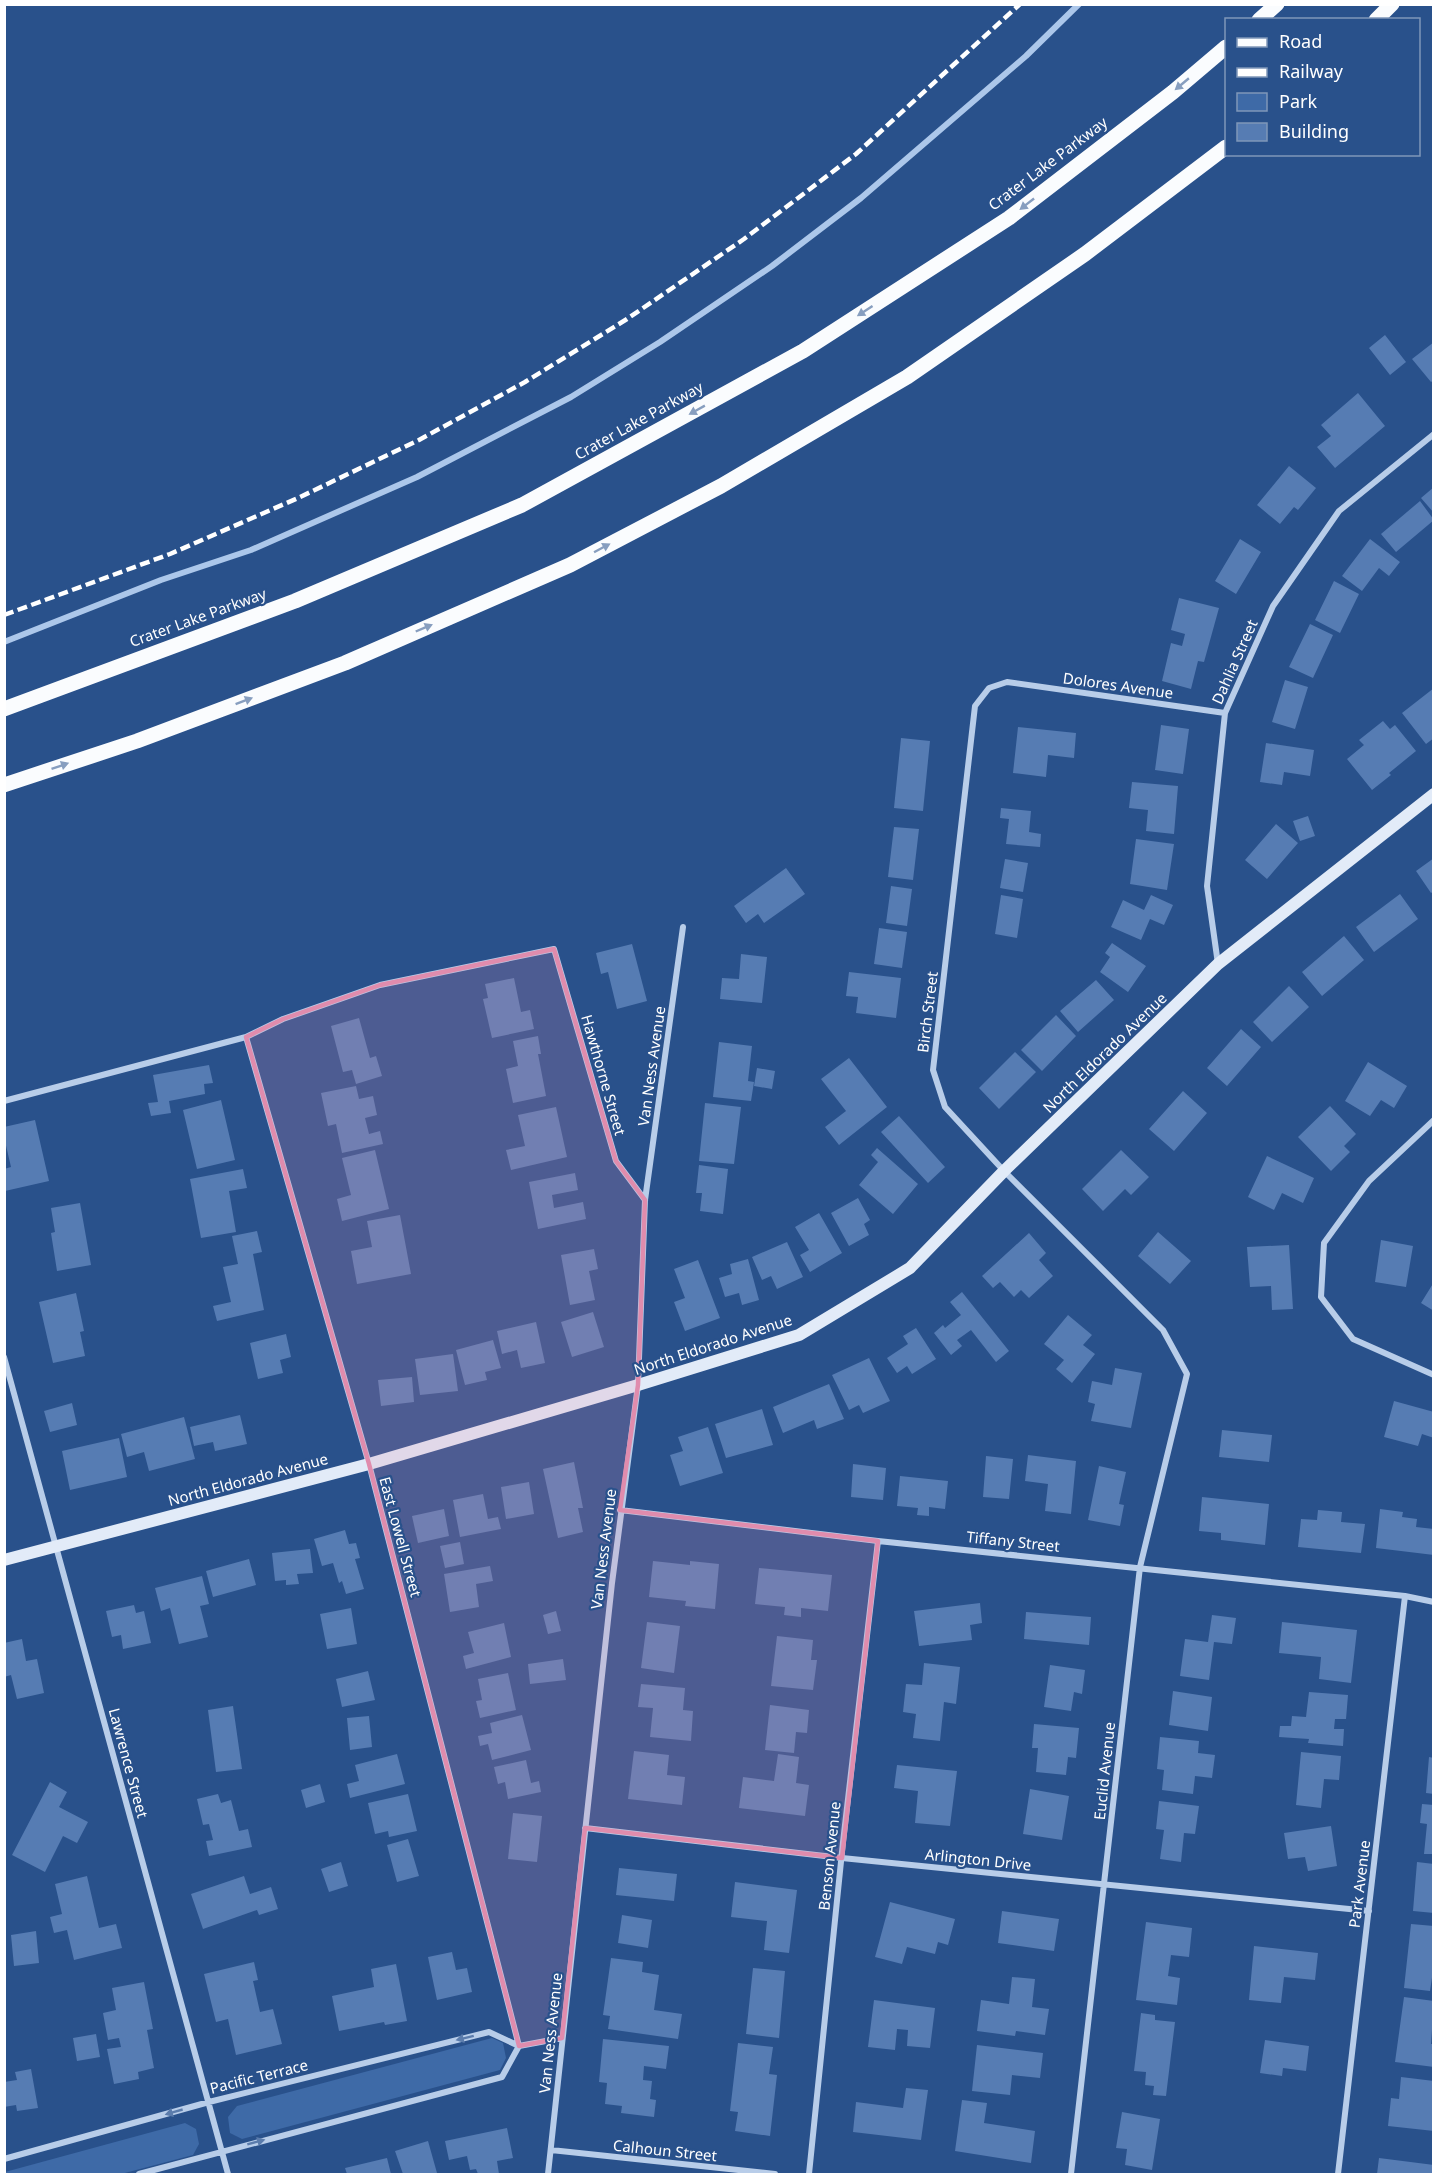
<svg xmlns="http://www.w3.org/2000/svg" width="1438" height="2179" font-family="'Noto Sans',sans-serif">
<rect width="100%" height="100%" fill="#29518b"/>
<path fill="#3e6aa7" d="M492 2038 503 2043 506 2058 500 2070 242 2139 230 2133 228 2117 237 2106Z
M185 2123 196 2129 199 2144 193 2155 121 2174H5V2172Z"/>
<g fill="none" stroke-linecap="round" stroke-linejoin="round">
<path stroke="#acc7ea" stroke-width="6" d="M4 642 161 580 251 550 417 477 571 397 660 342 772 266 861 198 1026 56 1079 4"/>
</g>
<path fill="#567cb3" d="M1385 335 1406 362 1390 375 1369 348Z
M1434 342V380L1431 382 1412 359Z
M1358 393 1385 426 1335 468 1317 447 1331 436 1321 425Z
M1289 466 1316 488 1298 510 1294 507 1280 524 1257 505Z
M1434 487V513L1421 498Z
M1420 501 1434 520 1396 552 1381 534Z
M1240 539 1261 552 1236 594 1215 581Z
M1370 539 1400 562 1389 576 1379 568 1362 591 1342 576Z
M1334 581 1359 594 1340 633 1315 620Z
M1179 598 1219 608 1204 662 1198 661 1191 689 1162 681 1171 643 1182 646 1185 634 1171 630Z
M1310 624 1333 635 1313 678 1289 667Z
M1285 680 1308 687 1295 729 1272 722Z
M1434 688V738L1426 744 1402 713Z
M1383 721 1390 729 1395 725 1416 751 1389 773 1391 775 1372 790 1347 759 1364 745 1359 740Z
M1161 725 1189 729 1183 774 1155 770Z
M1018 727 1076 733 1074 758 1048 755 1046 777 1013 773Z
M901 738 930 741 923 811 894 808Z
M1266 743 1314 750 1310 776 1284 772 1282 785 1260 782Z
M1132 782 1178 786 1174 834 1146 831 1148 810 1129 808Z
M1001 808 1031 811 1029 832 1041 834 1040 847 1006 844 1009 819 1000 818Z
M1308 816 1315 836 1300 841 1293 821Z
M1276 824 1298 843 1267 879 1245 860Z
M894 827 919 829 913 880 888 877Z
M1136 839 1174 844 1167 890 1130 884Z
M1434 858V891L1431 893 1416 871Z
M1005 859 1028 863 1023 892 1000 888Z
M786 868 805 894 764 923 758 914 746 923 734 906Z
M891 886 912 889 907 926 886 923Z
M1400 894 1418 919 1374 952 1356 927Z
M1001 895 1023 899 1017 938 995 934Z
M1151 895 1173 905 1164 925 1150 919 1141 940 1111 927 1123 900 1144 910Z
M879 928 907 932 902 968 874 964Z
M1344 936 1364 960 1322 996 1302 972Z
M1112 943 1146 966 1128 992 1100 972 1110 957 1105 953Z
M632 944 647 1001 617 1009 608 972 601 974 596 953Z
M741 954 767 957 762 1003 720 999 722 978 739 979Z
M849 972 901 978 896 1018 856 1013 858 997 846 996Z
M514 978 521 1012 530 1010 534 1029 492 1038 483 999 488 998 485 984Z
M1096 980 1114 1000 1078 1032 1060 1011Z
M1289 986 1309 1007 1272 1042 1253 1022Z
M1056 1015 1076 1036 1042 1071 1021 1050Z
M359 1018 370 1058 376 1056 382 1076 356 1084 352 1070 343 1072 331 1026Z
M1241 1029 1261 1047 1227 1086 1207 1068Z
M538 1036 541 1054H538L546 1096 513 1103 506 1069 518 1066 513 1041Z
M719 1042 752 1046 748 1081 754 1082 751 1101 713 1097Z
M1015 1052 1036 1072 999 1109 979 1088Z
M849 1058 887 1107 839 1145 825 1127 846 1111 821 1079Z
M1368 1062 1407 1086 1394 1108 1381 1100 1370 1116 1345 1101Z
M209 1065 213 1083 204 1084 205 1094 169 1101 171 1113 151 1116 148 1103 158 1102 153 1075Z
M757 1068 775 1071 772 1089 754 1086Z
M356 1086 359 1099 373 1096 377 1115 365 1118 369 1134 380 1131 383 1144 342 1153 336 1124 328 1126 321 1093Z
M1183 1091 1207 1113 1174 1151 1149 1129Z
M221 1100 235 1160 197 1169 183 1110Z
M705 1103 741 1107 734 1164 699 1161Z
M1330 1106 1356 1134 1344 1146 1350 1152 1331 1171 1298 1137Z
M556 1107 567 1157 511 1170 506 1150 525 1146 518 1115Z
M899 1116 945 1167 928 1183 881 1132Z
M35 1120 49 1181 5 1191 4 1169 11 1167 4 1137V1127Z
M877 1148 918 1184 893 1214 859 1185 878 1162 871 1155Z
M375 1150 389 1209 342 1221 337 1199 351 1195 342 1158Z
M1121 1150 1149 1177 1131 1195 1125 1189 1103 1211 1082 1189Z
M1267 1156 1314 1178 1303 1203 1282 1193 1274 1210 1248 1197Z
M699 1165 728 1169 723 1214 700 1211 702 1193H696Z
M243 1169 247 1188 229 1191 236 1232 201 1238 190 1179Z
M575 1173 578 1190 552 1195 554 1208 583 1202 586 1219 538 1229 529 1182Z
M858 1198 870 1220 864 1224 869 1235 849 1246 831 1213Z
M80 1203 91 1265 57 1271 51 1233 55 1232 51 1208Z
M819 1213 842 1253 810 1272 800 1255 809 1250 795 1227Z
M400 1215 411 1274 357 1284 351 1251 372 1247 367 1221Z
M257 1231 262 1252 253 1254 264 1310 217 1321 213 1306 231 1302 223 1267 238 1264 232 1236Z
M1158 1232 1191 1261 1170 1284 1138 1256Z
M1029 1233 1046 1253 1039 1260 1053 1276 1029 1298 1021 1290 1014 1297 1000 1282 993 1288 982 1276Z
M1381 1240 1413 1246 1406 1287 1375 1282Z
M787 1242 803 1277 777 1289 771 1276 762 1280 752 1257Z
M1289 1245 1293 1309 1272 1310 1271 1286 1250 1287 1247 1247Z
M594 1249 598 1269 589 1271 595 1300 570 1305 561 1255Z
M748 1259 759 1300 742 1305 739 1293 725 1297 719 1278 732 1274 730 1264Z
M698 1260 720 1318 685 1331 674 1302 685 1298 674 1269Z
M1434 1282V1311L1421 1303Z
M962 1292 1009 1351 996 1362 971 1330 957 1340 962 1346 951 1355 934 1333 943 1325 945 1328 961 1315 950 1302Z
M76 1293 84 1331 80 1332 85 1356 53 1363 39 1302Z
M593 1312 604 1347 572 1357 561 1322Z
M1068 1315 1092 1335 1083 1345 1095 1354 1072 1383 1056 1369 1064 1360 1044 1344Z
M536 1322 545 1363 521 1368 517 1350 502 1354 497 1331Z
M916 1328 936 1359 912 1374 907 1366 897 1373 887 1358 908 1344 903 1336Z
M286 1334 291 1357 280 1360 283 1373 258 1379 250 1343Z
M493 1340 501 1368 485 1372 487 1380 465 1385 456 1350Z
M453 1354 458 1391 420 1395 415 1359Z
M869 1358 890 1401 863 1413 859 1405 849 1410 832 1375Z
M1115 1368 1142 1373 1131 1428 1091 1421 1095 1404 1088 1402 1092 1381 1112 1385Z
M412 1377 414 1402 381 1406 378 1380Z
M829 1384 844 1419 817 1429 814 1420 783 1433 773 1407Z
M1394 1401 1434 1412V1438L1422 1434 1418 1446 1384 1437Z
M72 1403 77 1425 50 1432 44 1411Z
M762 1409 773 1445 726 1458 715 1424Z
M240 1415 247 1444 215 1451 213 1442 194 1446 190 1427Z
M184 1417 195 1459 149 1471 144 1452 127 1457 121 1434Z
M708 1427 723 1473 680 1486 670 1455 683 1451 678 1437Z
M1222 1430 1272 1435 1269 1462 1219 1457Z
M119 1438 127 1477 70 1490 62 1451Z
M1028 1455 1076 1461 1071 1514 1045 1511 1048 1484 1025 1481Z
M986 1456 1013 1459 1009 1499 983 1497Z
M574 1462 583 1508H578L583 1532 558 1538 543 1469Z
M853 1464 886 1468 883 1500 851 1497Z
M1099 1466 1126 1472 1119 1504 1124 1505 1120 1526 1088 1520Z
M900 1476 948 1481 945 1509 929 1507V1516L917 1515 918 1508 897 1506Z
M529 1482 534 1514 506 1519 501 1487Z
M483 1494 488 1519 498 1517 501 1529 460 1537 453 1500Z
M1202 1497 1269 1504 1265 1545 1221 1540V1533L1199 1531Z
M444 1509 449 1536 418 1543 412 1516Z
M1380 1509 1403 1512 1402 1517 1417 1519 1416 1527 1434 1529V1555L1376 1548Z
M1318 1510 1342 1512 1341 1522 1365 1524 1361 1553 1298 1547 1301 1519 1317 1520Z
M345 1530 349 1544 356 1543 360 1558 355 1559 364 1589 346 1594 342 1581 339 1583 333 1563 322 1566 314 1539Z
M460 1542 464 1564 445 1568 440 1546Z
M310 1549 313 1573 297 1574 299 1584 286 1585V1580L275 1581 272 1553Z
M249 1559 256 1585 213 1597 206 1571Z
M653 1561 690 1565V1561L719 1564 715 1609 685 1606 686 1601 649 1597Z
M490 1566 493 1581 476 1584 479 1607 450 1612 444 1574Z
M759 1568 832 1575 828 1611 801 1608V1617L784 1615 785 1607 755 1604Z
M202 1576 209 1604 200 1606 208 1637 179 1644 170 1608 161 1611 155 1588Z
M980 1603 982 1623 970 1625 972 1640 919 1646 914 1611Z
M134 1605 136 1613 144 1611 151 1643 123 1649 121 1635 112 1637 106 1611Z
M351 1608 357 1644 327 1649 320 1614Z
M556 1611 561 1631 548 1634 543 1615Z
M1026 1612 1091 1617 1089 1645 1024 1639Z
M1212 1615 1236 1618 1232 1644 1214 1642 1209 1680 1180 1676 1185 1639 1208 1642Z
M647 1622 680 1626 674 1673 641 1668Z
M1282 1622 1357 1630 1351 1683 1319 1679 1321 1657 1279 1653Z
M504 1623 511 1657 466 1669 463 1656 474 1653 468 1632Z
M777 1636 813 1640 811 1660H817L813 1690 771 1686Z
M22 1639 26 1661 37 1659 44 1693 17 1699 11 1675 4 1677V1643Z
M563 1659 566 1680 530 1684 528 1664Z
M924 1663 960 1667 956 1704 944 1702 940 1741 913 1738 916 1714 903 1712 906 1684 922 1685Z
M1050 1665 1085 1670 1082 1694 1074 1692 1071 1711 1044 1707Z
M368 1671 375 1700 342 1707 336 1679Z
M508 1673 516 1710 480 1718 476 1701 482 1700 478 1679Z
M641 1684 685 1688 683 1710 693 1711 691 1741 650 1737 653 1708 638 1707Z
M1173 1691 1212 1697 1208 1731 1169 1725Z
M1309 1692 1348 1695 1346 1719H1335L1334 1729H1344L1343 1746 1308 1743 1309 1739 1279 1737 1280 1726H1291L1292 1716 1306 1717Z
M770 1705 809 1710 807 1733 796 1732 794 1753 765 1750Z
M233 1706 242 1769 216 1772 208 1710Z
M522 1715 531 1750 492 1760 488 1744 480 1746 478 1736 492 1733 490 1723Z
M369 1716 372 1747 350 1750 347 1718Z
M1034 1724 1079 1728 1076 1758 1068 1757 1066 1775 1036 1772 1038 1748H1032Z
M1160 1737 1199 1741 1198 1753 1215 1755 1212 1778 1195 1776 1193 1794 1162 1790 1164 1770 1157 1769Z
M634 1751 669 1755 667 1775 685 1777 682 1805 628 1799Z
M1301 1752 1341 1756 1339 1780 1324 1779 1321 1808 1296 1805Z
M397 1754 405 1784 350 1798 347 1784 359 1781 355 1765Z
M778 1754 799 1757 796 1783 809 1785 805 1816 739 1808 743 1777 774 1781Z
M1429 1757 1434 1758V1794L1426 1793Z
M526 1760 531 1783 539 1781 541 1792 508 1799 505 1782 498 1784 494 1767Z
M897 1765 957 1771 950 1826 915 1823 918 1791 894 1788Z
M50 1782 67 1792 59 1807 88 1822 77 1843 63 1836 45 1872 12 1855Z
M320 1784 325 1802 306 1808 301 1790Z
M1030 1789 1069 1796 1062 1840 1023 1834Z
M218 1794 221 1803 231 1800 239 1831 248 1829 252 1847 209 1856 206 1841 213 1840 209 1824 203 1825 197 1799Z
M408 1794 417 1831 389 1837 388 1831 375 1834 368 1803Z
M1159 1801 1199 1806 1195 1834 1184 1833 1181 1862 1160 1859 1164 1830 1156 1829Z
M1422 1804 1434 1805V1854H1424L1427 1824 1420 1823Z
M513 1813 542 1816 537 1862 508 1859Z
M1331 1826 1337 1866 1308 1871 1305 1857 1288 1859 1284 1833Z
M408 1839 419 1876 397 1882 387 1845Z
M341 1862 348 1886 329 1892 321 1869Z
M1417 1862 1434 1864V1913L1413 1911Z
M619 1868 677 1874 674 1901 616 1895Z
M87 1876 99 1928 116 1924 122 1948 74 1960 67 1930 54 1933 50 1917 62 1914 55 1884Z
M244 1876 250 1894 271 1887 278 1909 259 1915 257 1910 203 1929 191 1894Z
M735 1882 797 1890 789 1953 764 1950 767 1921 731 1917Z
M890 1902 955 1919 948 1945 938 1942 935 1954 907 1947 902 1964 875 1957Z
M1002 1911 1059 1919 1054 1951 998 1943Z
M622 1915 652 1920 648 1948 618 1943Z
M1146 1922 1192 1928 1189 1957 1171 1955 1168 1976 1180 1978 1177 2005 1136 2000Z
M1411 1924 1434 1926V1964L1430 1991 1404 1988Z
M36 1931 39 1963 14 1966 11 1935Z
M1254 1946 1318 1953 1315 1980 1284 1977 1281 2003 1249 2000Z
M452 1952 456 1970 467 1968 472 1992 437 2000 428 1957Z
M611 1958 643 1962 642 1972 659 1975 654 2010 682 2014 678 2039 608 2029 610 2016 603 2015Z
M254 1962 258 1980 253 1981 260 2012 273 2009 282 2044 236 2055 228 2019 216 2022 204 1974Z
M396 1964 407 2021 385 2025 384 2022 339 2031 332 1996 374 1987 371 1969Z
M753 1968 785 1971 779 2038 746 2034Z
M1012 1977 1035 1979 1032 2007 1049 2009 1045 2035 1016 2031 1015 2036 977 2031 981 2000 1009 2004Z
M144 1982 153 2029 147 2030 154 2068 138 2072 139 2079 114 2084 107 2049 121 2047 119 2038 108 2040 103 2013 116 2010 112 1988Z
M1404 1997 1434 2001 1431 2044H1434V2067L1395 2062Z
M874 2000 935 2008 930 2048 907 2046 908 2030 897 2029 895 2050 868 2047Z
M1141 2013 1155 2015V2020L1175 2022 1166 2096 1153 2095 1154 2086 1145 2085 1146 2072 1134 2071Z
M96 2034 100 2057 77 2061 73 2038Z
M603 2039 669 2046 666 2069 644 2066 643 2080 652 2081 650 2099 656 2100 654 2117 621 2113 622 2106 605 2104 607 2083 599 2082Z
M1265 2040 1309 2046 1306 2071 1283 2068 1282 2076 1260 2073Z
M738 2043 773 2047 769 2074 777 2075 770 2136 735 2131 738 2112 730 2111Z
M977 2045 1043 2053 1040 2078 1012 2075 1010 2095 972 2091Z
M31 2069 38 2108 17 2111 16 2105 4 2107V2082L17 2080 15 2072Z
M1401 2077 1434 2081V2131L1388 2126 1391 2098 1399 2099Z
M906 2088 928 2090 921 2140 853 2132 856 2102 903 2108Z
M962 2100 987 2103 984 2123 1035 2131 1031 2163 955 2151Z
M1122 2112 1160 2119 1152 2170 1125 2165 1127 2149 1116 2148Z
M507 2128 513 2158 497 2161 499 2174H478L476 2169 470 2170 467 2156 449 2160 445 2141Z
M428 2141 437 2173 403 2174 395 2151Z
M387 2158 391 2174H347L345 2168Z
M1379 2158 1434 2165V2174H1377Z"/>
<g fill="none" stroke-linecap="round" stroke-linejoin="round">
<path stroke="#b8cde9" stroke-width="6" d="M1218 964 1207 886 1225 713 1273 606 1339 511 1434 434
M246 1037 369 1464 519 2046
M4 1101 246 1037 283 1019 380 985 554 949 616 1161 645 1200
M1434 1120 1369 1181 1324 1243 1321 1297 1353 1339 1434 1375
M4 1357 228 2174
M620 1510 878 1541 1405 1596 1434 1602
M585 1828 842 1858 1369 1911
M551 2150 775 2174
M4 2159 209 2102 489 2032 519 2046 562 2038
M139 2174 502 2077 519 2046
M548 2174 612 1583 638 1385 645 1200 683 927
M809 2174 843 1842 878 1541
M1071 2174 1140 1567 1187 1374 1163 1330 1004 1171 945 1107 933 1070 975 706 989 688 1007 682 1225 713
M1338 2174 1405 1596"/>
<path stroke="#e2ebf8" stroke-width="12" d="M4 1560 369 1464 638 1385 799 1335 910 1268 1004 1171 1218 964 1434 794"/>
<path stroke="#fafcfe" stroke-width="15" d="M1259 20 1277 4
M1376 20 1392 4
M4 709 295 601 522 505 803 351 1009 218 1173 92 1226 47
M4 785 137 741 345 663 570 565 721 486 907 377 1085 254 1226 147"/>
<path stroke="#fff" stroke-width="4.5" stroke-dasharray="10 4.5" stroke-linecap="butt" d="M4 615 170 554 298 498 419 440 525 382 627 319 744 239 856 154 1020 4"/>
</g>
<defs><path id="oneway-solid" d="M-6-.8H1V-3.2L6.5 0L1 3.2V.8H-6Z" transform="scale(1.5)"/></defs>
<g fill="#879ebf">
<use href="#oneway-solid" transform="translate(1182 84) rotate(140)"/>
<use href="#oneway-solid" transform="translate(1027 204) rotate(142)"/>
<use href="#oneway-solid" transform="translate(865 311) rotate(147)"/>
<use href="#oneway-solid" transform="translate(697 410) rotate(151)"/>
<use href="#oneway-solid" transform="translate(602 548) rotate(-28)"/>
<use href="#oneway-solid" transform="translate(424 628) rotate(-23)"/>
<use href="#oneway-solid" transform="translate(244 701) rotate(-21)"/>
<use href="#oneway-solid" transform="translate(60 766) rotate(-19)"/>
</g>
<g fill="#5b7cac">
<use href="#oneway-solid" transform="translate(465 2038) rotate(166)"/>
<use href="#oneway-solid" transform="translate(174 2112) rotate(164)"/>
<use href="#oneway-solid" transform="translate(256 2142) rotate(-15)"/>
</g>
<path fill="#e08cad" fill-opacity="0.2" stroke="#e08cad" stroke-width="4.5" stroke-linejoin="round" d="M554 949 616 1161 645 1200 638 1385 620 1510 878 1541 842 1858 585 1828 562 2038 519 2046 369 1464 246 1037 283 1019 380 985Z"/>
<g text-anchor="middle" stroke-width="4.5" stroke-linejoin="round" paint-order="stroke">
<g font-size="15" fill="#fff" stroke="#29518b">
<text transform="translate(1048 164) rotate(-37)" y="5">Crater Lake Parkway</text>
<text transform="translate(639 421) rotate(-29)" y="5">Crater Lake Parkway</text>
<text transform="translate(198 618) rotate(-20)" y="5">Crater Lake Parkway</text>
<text transform="translate(1235 662) rotate(-66)" y="5">Dahlia Street</text>
<text transform="translate(1118 686) rotate(8)" y="5">Dolores Avenue</text>
<text transform="translate(928 1012) rotate(-83)" y="5">Birch Street</text>
<text transform="translate(1105 1053) rotate(-44)" y="5">North Eldorado Avenue</text>
<text transform="translate(652 1066) rotate(-82)" y="5">Van Ness Avenue</text>
<text transform="translate(603 1075) rotate(74)" y="5">Hawthorne Street</text>
<text transform="translate(713 1345) rotate(-18)" y="5">North Eldorado Avenue</text>
<text transform="translate(248 1480) rotate(-15)" y="5">North Eldorado Avenue</text>
<text transform="translate(400 1537) rotate(75)" y="5">East Lowell Street</text>
<text transform="translate(1013 1542) rotate(6)" y="5">Tiffany Street</text>
<text transform="translate(604 1549) rotate(-83)" y="5">Van Ness Avenue</text>
<text transform="translate(128 1763) rotate(75)" y="5">Lawrence Street</text>
<text transform="translate(1105 1771) rotate(-84)" y="5">Euclid Avenue</text>
<text transform="translate(830 1856) rotate(-84)" y="5">Benson Avenue</text>
<text transform="translate(978 1860) rotate(6)" y="5">Arlington Drive</text>
<text transform="translate(1360 1884) rotate(-83)" y="5">Park Avenue</text>
<text transform="translate(551 2033) rotate(-84)" y="5">Van Ness Avenue</text>
<text transform="translate(259 2077) rotate(-14)" y="5">Pacific Terrace</text>
<text transform="translate(665 2151) rotate(6)" y="5">Calhoun Street</text>
</g>
</g>
<rect width="1438" height="2179" fill="none" stroke="#ffffff" stroke-width="12"/>
<rect x="1225" y="18" width="195" height="138" fill="#29518b" stroke="#7f97b9" stroke-width="1.5"/>
<rect x="1237" y="38" width="30" height="9" fill="#fafcfe" stroke="#7f97b9" stroke-width="1.5"/>
<text x="1279" y="48" font-size="18" fill="#ffffff">Road</text>
<rect x="1237" y="68" width="30" height="9" fill="#ffffff" stroke="#7f97b9" stroke-width="1.5"/>
<text x="1279" y="78" font-size="18" fill="#ffffff">Railway</text>
<rect x="1237" y="93" width="30" height="18" fill="#3e6aa7" stroke="#7f97b9" stroke-width="1.5"/>
<text x="1279" y="108" font-size="18" fill="#ffffff">Park</text>
<rect x="1237" y="123" width="30" height="18" fill="#567cb3" stroke="#7f97b9" stroke-width="1.5"/>
<text x="1279" y="138" font-size="18" fill="#ffffff">Building</text>
</svg>
